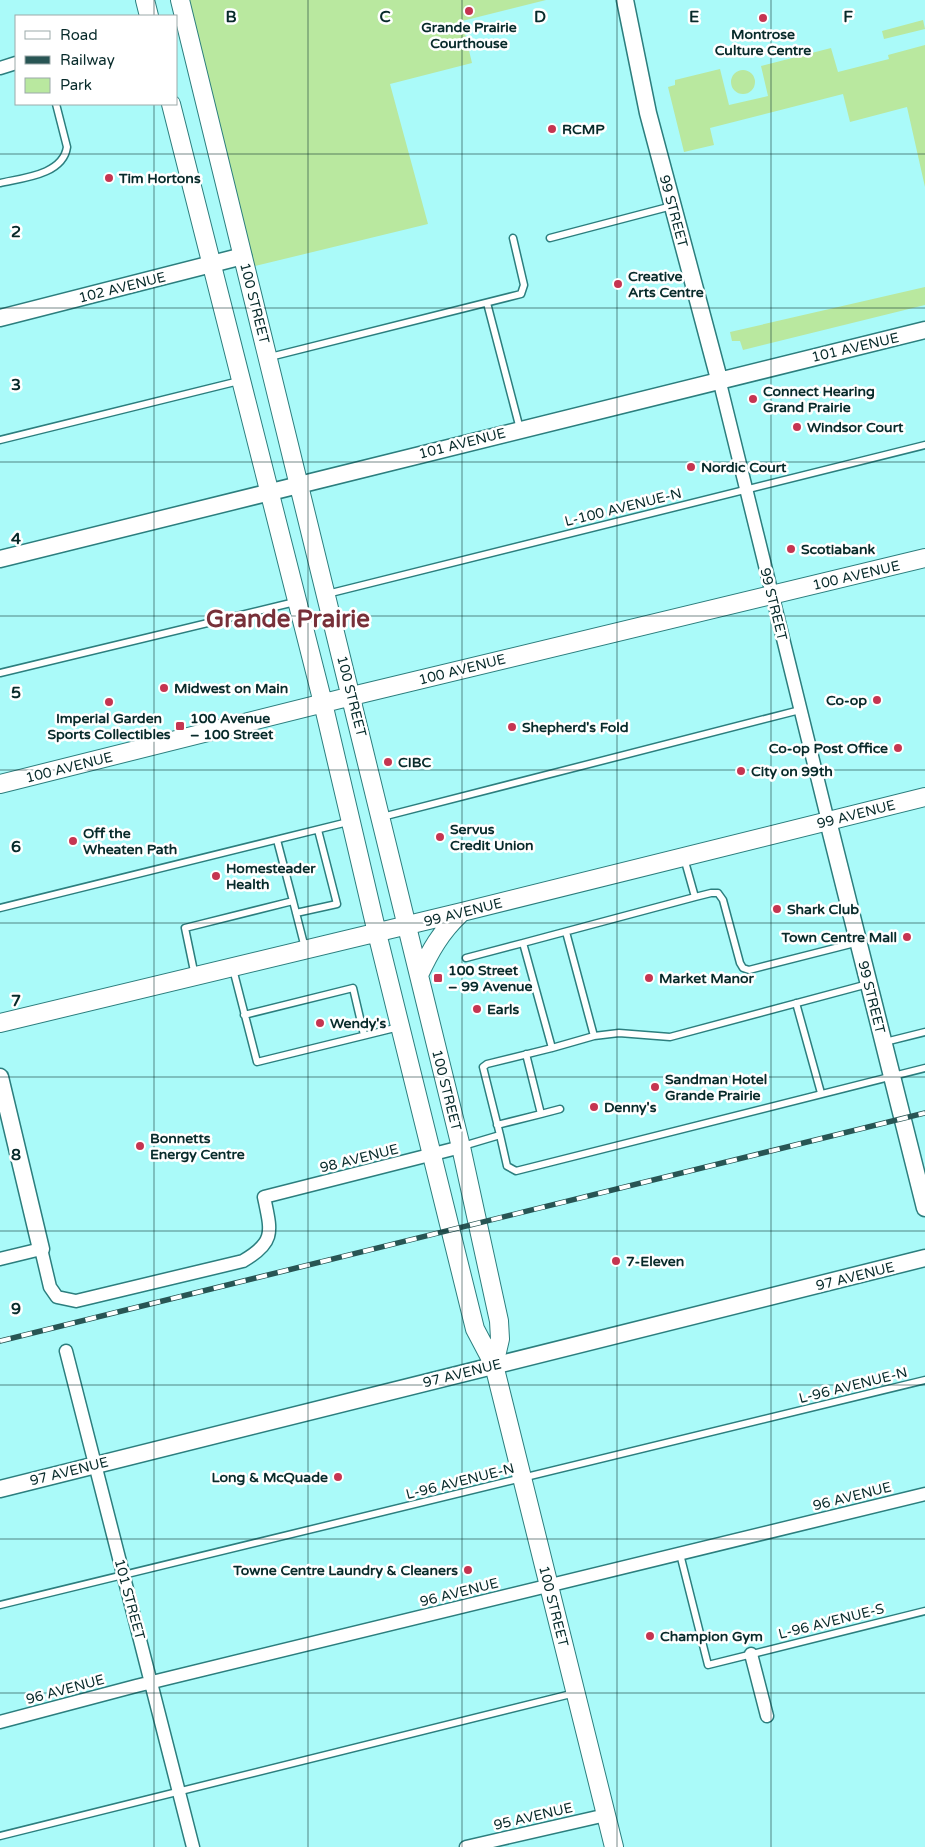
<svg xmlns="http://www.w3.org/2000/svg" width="925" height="1847" font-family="'Varela Round',sans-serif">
<rect width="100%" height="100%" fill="#aafaf9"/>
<path fill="#b9e89f" d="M180 0H546L462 21 472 63 390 84 428 224 247 268Z
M923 20 925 29 884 39 882 31Z
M925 45V187L907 107 850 122 843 94 710 128 714 145 684 152 668 87 675 85V80L720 69 729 105 768 96 761 66 831 48 838 72 889 59 888 55Z
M731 82a12 12 0 1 1 24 0a12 12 0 1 1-24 0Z
M925 287V305L743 350 740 341H732L730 332Z"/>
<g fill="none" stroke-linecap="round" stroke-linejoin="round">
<defs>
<path id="service" d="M0 183C22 178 63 175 67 147L56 104
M550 238 672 206
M487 303 520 429
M270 357 521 294 524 285 513 238
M0 440 239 381
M327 594 925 445
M0 673 295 602
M382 817 800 710
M695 897 711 893H718L723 900 740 963 743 968 749 970 859 942
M293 901 305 948
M0 908 348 822
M296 913 337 904 318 830
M566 932 594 1036
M523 943 695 897 684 858
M466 958 523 943 552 1048 594 1036 619 1033 670 1037 868 984
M233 969 257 1062 399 1027
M195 976 185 928 293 901 277 840
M796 1003 821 1093
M244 1015 353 988 364 1035
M885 1042 925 1032
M526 1054 541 1114 560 1109
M497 1125 541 1114
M500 1135 507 1166 516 1171 925 1068
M463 1146 500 1135 483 1067 487 1064 552 1048
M680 1554 708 1665 925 1611
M0 1605 925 1380
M0 1836 575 1693"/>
<path id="minor" d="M0 68 16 63
M719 379 828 821
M0 1259 41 1249 50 1287 57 1297 76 1301 243 1261C276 1242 271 1231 264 1197L461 1147
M66 1351 193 1847
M751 1654 767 1716
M0 1722 136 1686 925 1494
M466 1847 606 1815"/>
<path id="tertiary" d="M625 0 648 113 719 379
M0 318 243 256
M0 559 925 330
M828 821 925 1208
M0 1077 41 1249
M0 1489 925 1258"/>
<path id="secondary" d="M145 0 149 16
M180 0 461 1147 499 1321 500 1339 494 1365
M171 104 323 703 377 933 475 1329 494 1365 614 1847
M0 784 352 696 925 558
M419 975C430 951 441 932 460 914
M0 1023 462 912 925 797"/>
</defs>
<use href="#service" stroke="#2c7e7e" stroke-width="9"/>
<use href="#minor" stroke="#2c7e7e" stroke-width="15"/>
<use href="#tertiary" stroke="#2c7e7e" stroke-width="19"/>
<use href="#secondary" stroke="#2c7e7e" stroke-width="20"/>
<use href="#service" stroke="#fff" stroke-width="6"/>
<use href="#minor" stroke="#fff" stroke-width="12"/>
<use href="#tertiary" stroke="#fff" stroke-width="16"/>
<use href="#secondary" stroke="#fff" stroke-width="18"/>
<defs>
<path id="rail" d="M0 1341 925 1113"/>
</defs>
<use href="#rail" stroke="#285554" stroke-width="5.5"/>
<use href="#rail" stroke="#fff" stroke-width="4" stroke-dasharray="11" stroke-linecap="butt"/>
</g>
<path fill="none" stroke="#072a2a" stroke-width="1" stroke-opacity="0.55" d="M154 0V16M308 0V1847M462 0V1847M617 0V1847M771 0V1847M154 104V1847M0 154H925M0 308H925M0 462H925M0 616H925M0 770H925M0 923H925M0 1077H925M0 1231H925M0 1385H925M0 1539H925M0 1693H925"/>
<g fill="#c53551" stroke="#fff" stroke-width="2">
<circle cx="469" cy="11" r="5"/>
<circle cx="763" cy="18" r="5"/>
<circle cx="552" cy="129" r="5"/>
<circle cx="109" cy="178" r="5"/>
<circle cx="618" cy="284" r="5"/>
<circle cx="753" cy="399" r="5"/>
<circle cx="797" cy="427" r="5"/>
<circle cx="691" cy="467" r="5"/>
<circle cx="791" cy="549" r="5"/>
<circle cx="164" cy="688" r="5"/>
<circle cx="877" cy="700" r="5"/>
<circle cx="109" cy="702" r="5"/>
<rect x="175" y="721" width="10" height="10" rx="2.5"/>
<circle cx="512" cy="727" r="5"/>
<circle cx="898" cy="748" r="5"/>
<circle cx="388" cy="762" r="5"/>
<circle cx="741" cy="771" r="5"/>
<circle cx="440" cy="837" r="5"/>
<circle cx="73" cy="841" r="5"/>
<circle cx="216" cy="876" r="5"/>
<circle cx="777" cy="909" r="5"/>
<circle cx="907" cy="937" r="5"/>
<rect x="433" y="973" width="10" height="10" rx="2.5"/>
<circle cx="649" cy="978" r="5"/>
<circle cx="477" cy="1009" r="5"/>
<circle cx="320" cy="1023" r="5"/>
<circle cx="655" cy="1087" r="5"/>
<circle cx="594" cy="1107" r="5"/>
<circle cx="140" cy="1146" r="5"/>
<circle cx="616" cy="1261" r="5"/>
<circle cx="338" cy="1477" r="5"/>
<circle cx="468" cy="1570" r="5"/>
<circle cx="650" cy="1636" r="5"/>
</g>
<g text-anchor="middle" stroke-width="5" stroke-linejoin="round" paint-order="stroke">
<g font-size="14" font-weight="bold" fill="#072a2a" stroke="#fff" text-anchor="start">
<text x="469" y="32" text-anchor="middle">Grande Prairie<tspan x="469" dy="16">Courthouse</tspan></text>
<text x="763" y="39" text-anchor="middle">Montrose<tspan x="763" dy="16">Culture Centre</tspan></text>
<text x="562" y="134">RCMP</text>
<text x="119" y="183">Tim Hortons</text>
<text x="628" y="281">Creative<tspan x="628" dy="16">Arts Centre</tspan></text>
<text x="763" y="396">Connect Hearing<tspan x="763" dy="16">Grand Prairie</tspan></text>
<text x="807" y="432">Windsor Court</text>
<text x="701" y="472">Nordic Court</text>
<text x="801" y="554">Scotiabank</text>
<text x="174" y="693">Midwest on Main</text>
<text x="867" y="705" text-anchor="end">Co-op</text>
<text x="109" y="723" text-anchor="middle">Imperial Garden<tspan x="109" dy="16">Sports Collectibles</tspan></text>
<text x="190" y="723">100 Avenue<tspan x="190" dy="16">– 100 Street</tspan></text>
<text x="522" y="732">Shepherd's Fold</text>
<text x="888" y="753" text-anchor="end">Co-op Post Office</text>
<text x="398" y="767">CIBC</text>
<text x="751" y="776">City on 99th</text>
<text x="450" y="834">Servus<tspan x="450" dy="16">Credit Union</tspan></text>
<text x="83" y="838">Off the<tspan x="83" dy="16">Wheaten Path</tspan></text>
<text x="226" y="873">Homesteader<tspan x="226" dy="16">Health</tspan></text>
<text x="787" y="914">Shark Club</text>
<text x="897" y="942" text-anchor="end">Town Centre Mall</text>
<text x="448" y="975">100 Street<tspan x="448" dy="16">– 99 Avenue</tspan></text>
<text x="659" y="983">Market Manor</text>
<text x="487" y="1014">Earls</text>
<text x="330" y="1028">Wendy's</text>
<text x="665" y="1084">Sandman Hotel<tspan x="665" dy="16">Grande Prairie</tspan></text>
<text x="604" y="1112">Denny's</text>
<text x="150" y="1143">Bonnetts<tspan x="150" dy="16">Energy Centre</tspan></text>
<text x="626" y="1266">7-Eleven</text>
<text x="328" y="1482" text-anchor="end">Long &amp; McQuade</text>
<text x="458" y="1575" text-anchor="end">Towne Centre Laundry &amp; Cleaners</text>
<text x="660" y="1641">Champion Gym</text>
</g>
<g font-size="14" fill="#072a2a" stroke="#fff">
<text transform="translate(674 211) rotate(75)" y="5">99 STREET</text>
<text transform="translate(122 287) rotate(-14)" y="5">102 AVENUE</text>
<text transform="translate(255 303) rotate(76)" y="5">100 STREET</text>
<text transform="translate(855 347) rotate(-13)" y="5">101 AVENUE</text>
<text transform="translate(462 443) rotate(-14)" y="5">101 AVENUE</text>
<text transform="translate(623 507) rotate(-14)" y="5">L-100 AVENUE-N</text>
<text transform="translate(856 575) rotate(-13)" y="5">100 AVENUE</text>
<text transform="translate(774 604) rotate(76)" y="5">99 STREET</text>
<text transform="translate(462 669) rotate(-14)" y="5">100 AVENUE</text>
<text transform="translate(352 696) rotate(76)" y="5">100 STREET</text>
<text transform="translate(69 767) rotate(-14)" y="5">100 AVENUE</text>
<text transform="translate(856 814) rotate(-14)" y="5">99 AVENUE</text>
<text transform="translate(463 912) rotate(-14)" y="5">99 AVENUE</text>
<text transform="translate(872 997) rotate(76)" y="5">99 STREET</text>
<text transform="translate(447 1090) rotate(76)" y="5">100 STREET</text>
<text transform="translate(359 1158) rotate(-14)" y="5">98 AVENUE</text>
<text transform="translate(855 1276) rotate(-14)" y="5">97 AVENUE</text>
<text transform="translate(462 1373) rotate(-14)" y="5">97 AVENUE</text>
<text transform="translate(853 1385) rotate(-14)" y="5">L-96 AVENUE-N</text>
<text transform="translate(69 1471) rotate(-14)" y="5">97 AVENUE</text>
<text transform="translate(460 1481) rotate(-14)" y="5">L-96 AVENUE-N</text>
<text transform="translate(852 1496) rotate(-14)" y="5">96 AVENUE</text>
<text transform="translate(459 1592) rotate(-14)" y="5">96 AVENUE</text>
<text transform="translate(130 1599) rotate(75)" y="5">101 STREET</text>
<text transform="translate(554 1606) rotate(76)" y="5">100 STREET</text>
<text transform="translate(831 1621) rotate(-14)" y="5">L-96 AVENUE-S</text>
<text transform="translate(65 1689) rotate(-15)" y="5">96 AVENUE</text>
<text transform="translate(533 1816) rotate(-13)" y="5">95 AVENUE</text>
</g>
<g font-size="24" font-weight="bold" fill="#773039" stroke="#fff">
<text x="288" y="627">Grande Prairie</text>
</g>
</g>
<g font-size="16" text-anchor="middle" font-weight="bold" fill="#072a2a" stroke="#fff" stroke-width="5" stroke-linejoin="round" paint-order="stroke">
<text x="231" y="22">B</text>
<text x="385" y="22">C</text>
<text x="540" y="22">D</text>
<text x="694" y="22">E</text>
<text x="848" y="22">F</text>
<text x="16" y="237">2</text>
<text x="16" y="390">3</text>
<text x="16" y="544">4</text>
<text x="16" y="698">5</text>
<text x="16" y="852">6</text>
<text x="16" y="1006">7</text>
<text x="16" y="1160">8</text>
<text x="16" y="1314">9</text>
</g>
<rect x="15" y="15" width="162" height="90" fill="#ffffff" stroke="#9caaaa"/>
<rect x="25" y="31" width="25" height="8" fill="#ffffff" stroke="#9caaaa"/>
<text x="60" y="40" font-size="15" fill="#072a2a">Road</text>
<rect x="25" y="56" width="25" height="8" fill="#285554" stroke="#9caaaa"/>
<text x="60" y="65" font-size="15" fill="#072a2a">Railway</text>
<rect x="25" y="78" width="25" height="15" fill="#b9e89f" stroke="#9caaaa"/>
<text x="60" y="90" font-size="15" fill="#072a2a">Park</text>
</svg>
